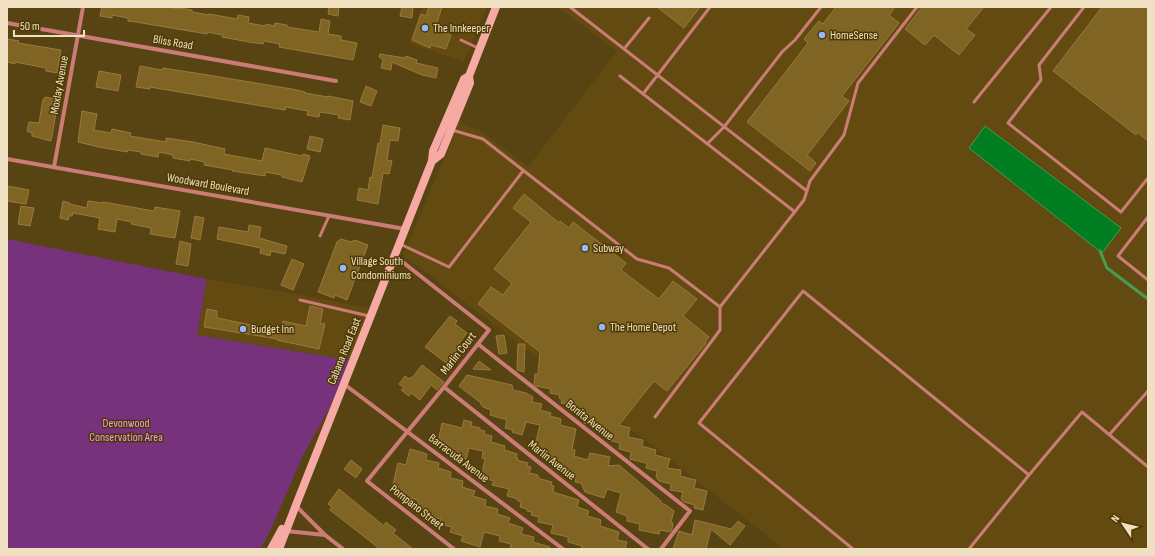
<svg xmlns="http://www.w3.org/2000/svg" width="1155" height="556" font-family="'Sofia Sans Condensed',sans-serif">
<rect width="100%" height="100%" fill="#584412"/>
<path fill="#624a10" d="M422 7H487L464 62 409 43Z
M558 7H1148V549H784L658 450 403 255 451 143 460 118 464 125 480 130 528 167 617 51Z
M207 279 279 291 369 308 349 360 197 335Z"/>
<path fill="#77327c" d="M7 239 207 279 197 335 349 360 329 409 303 455 271 529 261 549H7Z"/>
<path fill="#017e21" stroke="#489b51" d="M985 126 1121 228 1102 253 969 148Z"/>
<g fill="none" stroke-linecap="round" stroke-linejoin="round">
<path stroke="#489b51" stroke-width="3" d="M1100 251 1107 268 1148 299"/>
</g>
<path fill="#806424" stroke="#987b3c" d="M102 7H166L180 9V8L192 10V12L209 15V14L237 19 238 15 249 17 248 23 265 26 266 24 274 26 275 23 287 25V27L319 32 321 19 330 21 328 34 341 36V40L357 43 353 60 279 47 280 44 264 41 263 44 249 42 222 37 223 35 207 32V34L136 22 128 21V18L112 15V18L100 16Z
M329 7H339L338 16 328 14Z
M402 7H413L412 18 400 16Z
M429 7H442L435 29 451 35 446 49 431 45 430 48 412 40 421 14 426 16Z
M657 7H700L684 28Z
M836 7H895L889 15 899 23 842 96 849 101 807 155 816 163 810 171 747 122 808 43 804 39 819 21 823 24Z
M922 7H984L966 29 975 35 959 55 934 35 925 45 905 29Z
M1102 7H1148V141L1137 132 1136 135 1053 71Z
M7 39 19 41 18 43 61 50 57 73 46 71V68L15 62V64L7 62Z
M380 54 405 58 406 56 417 60 416 63 438 68 436 78 422 75 392 62 391 70 381 68 383 59 379 57Z
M140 66 162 70 163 68 208 75 292 89 305 92V93L328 97V96L353 101 350 120 338 118 339 115 320 112 319 117 307 115 308 111 286 107 285 110 150 87V89L136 87Z
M99 71 121 75 118 91 96 87Z
M366 86 377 91 371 106 360 102Z
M45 97 56 99 55 102H58L51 141 32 136V133L27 131 29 122 39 123 43 99 44 100Z
M82 111 97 114 94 130 111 133 112 129 131 133 130 136 166 142V138L193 142 225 149 224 154 262 161 265 148 302 156 303 154 310 156 302 182 282 177V175L266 172 265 176 232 171 233 170 204 165 205 162 190 159V161L173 158V155L159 152 158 157 141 154V152L128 150 127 152 99 147 78 142Z
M383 125 400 128 398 141 390 140 387 160 392 161 389 174 383 173 378 204 357 200 359 188 368 190 370 177 372 178 378 143 380 144Z
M310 136 323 139 320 152 307 149Z
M7 186 29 190 26 204 7 201Z
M524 194 559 223 560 221 569 228 573 222 626 263 621 270 659 299 673 281 697 299 683 316 709 337 705 342 706 343 667 391 654 381 619 425 630 428 628 437 643 440 642 446 656 450 655 455 670 459 667 468 681 470 680 476 696 480 694 488 707 491 703 510 694 508 695 505 684 502 681 499 683 492 670 490 671 484 659 481 656 477 657 471 646 468 647 464 646 463 630 459 631 452 619 449 620 443 608 440 610 434 596 430 598 426 584 423 587 414 569 410 570 405 561 403 562 399 559 398 560 395 550 393 551 389 536 386 534 384 535 374H538L540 352 478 304 491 287 503 295 512 283 494 269 531 222 513 208Z
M63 201 70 203V204L87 208 88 201 102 203 103 202 154 211 155 207 180 211 175 238 150 234 151 228 131 224 132 222 117 219 115 232 98 229 100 218 73 213 72 216H69L68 220 60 218Z
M21 206 34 208 30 226 18 224Z
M195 216 204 218 200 240 191 238Z
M249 225 261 227 259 238 287 246 285 254 271 251 270 256 260 253 261 248 217 239 219 227 248 232Z
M341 239 351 242 355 240 368 245 347 300 335 295 334 298 318 292 337 242Z
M180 241 191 244 188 266 176 264Z
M292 259 304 264 293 290 281 285Z
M310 306 323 309 320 323 325 324 319 349 277 340 278 339 204 327 207 309 217 311V318L281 331 283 321 306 326Z
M450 316 457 321 455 324 467 333 457 346 459 347 446 363 425 347Z
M504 335 507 353 499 354 496 336Z
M518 344H525L524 372 517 370Z
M479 361 491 370 473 369Z
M422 365 444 382 437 390 431 385 420 400 411 393 409 396 401 390 404 388 399 384 405 376 409 379 411 377 412 378Z
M467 375 512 385 513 390 526 393 533 397 532 402 542 404 540 410 551 413 550 416 561 419 560 425 576 429 572 449 575 450 574 456 588 460 590 453 610 457 608 466 619 465 661 501V503L666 505 674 511 671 522 673 523 672 529 670 532 660 530 659 534 639 530 640 524 627 521V516L616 512 621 493 607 489 604 498 585 492 581 483 575 482 576 478 573 477 574 474 565 472V469L562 468V466L552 464V461L548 460 549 453 541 451V447L535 446 540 425 526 422 522 435 512 432 513 430 505 428 507 420 490 415 491 410 483 407V406L481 405V403L459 386Z
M464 420 472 422 471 426 480 428V430L485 431 484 434 492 436 491 442 505 446 504 450 517 454 516 458H518L517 460 528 463 527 466 531 467 529 473 538 475V477L541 479 552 482 551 485 554 486 553 492 579 500 577 507 589 511 587 516 601 520 600 526 619 532 617 540 627 542 625 549H581L582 546 568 542V537L551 533 553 525 538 522 539 517 531 515 532 512 527 511V509L520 507 521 503 515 498 507 496 509 489 492 485 494 481 483 478 484 474H482L485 459 482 458 483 451 469 448 466 459 457 456V454L449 452V450L445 449 446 444 438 442 442 423 462 428Z
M410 449 427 454 426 460 439 463 438 468 451 472 450 478 463 481 462 487 475 491 473 496 486 500 485 506 498 509 497 514 510 518 508 523 523 528 521 534 534 537 533 542 550 547 549 549H510L511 544 499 541 500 536 484 532 480 547 461 541 463 536 450 532 452 527 439 524 441 519 427 515 428 511 416 507 418 500 405 497 406 493 392 489 398 463 406 465Z
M351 460 362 469 356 478 344 469Z
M339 489 384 526 386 522 396 530 393 533 413 549H380L330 510 332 507 328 504Z
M695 520 731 529 738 521 745 526 730 545 711 529 706 549H673L679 531 692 535Z"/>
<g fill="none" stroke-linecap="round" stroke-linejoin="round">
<path stroke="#cb7c76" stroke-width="3" d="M570 7 807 191
M1084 7 1039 65 1041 80 1008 123 1121 212 1148 178
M461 40 478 48
M624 49 649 18
M620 76 795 212
M643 94 710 7
M974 102 1051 7
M452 130 483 139 637 259 669 268 720 307V330L655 417
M707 144 724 127 782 52 795 40 821 7
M1148 217 1118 256 1148 280
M320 236 329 216
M400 244 449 267 523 171
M300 300 369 316
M720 307 804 200 810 181 844 135 858 83 917 7
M1109 435 1148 391
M853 549 699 423 803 291 1029 475 1082 412 1148 467
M969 549 1029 475"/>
<path stroke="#cb7c76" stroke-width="4" d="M7 23 336 81
M7 159 405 229
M54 167 83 7
M395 256 489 330 444 387 367 481 454 549
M478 344 690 511 661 549
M344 384 563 549
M444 387 648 549
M296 506 325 535 343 549
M286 531 325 535"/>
<path stroke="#f6aaa3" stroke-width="8" d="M432 161 441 154 470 83 469 76 496 7
M271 549 282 529
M279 549 296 505 432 161 433 151 464 79 469 76"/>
</g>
<g fill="#96b6fd" stroke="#4d3903" stroke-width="1.5">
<circle cx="425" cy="28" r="4"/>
<circle cx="822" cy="35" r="4"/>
<circle cx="585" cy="248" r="4"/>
<circle cx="343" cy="268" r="4"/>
<circle cx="602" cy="327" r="4"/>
<circle cx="243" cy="329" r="4"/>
</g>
<g text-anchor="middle" stroke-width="3" stroke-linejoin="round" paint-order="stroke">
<g font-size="12" fill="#efe0c1" stroke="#4d3903" text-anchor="start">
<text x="433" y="32">The Innkeeper</text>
<text x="830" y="39">HomeSense</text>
<text x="593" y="252">Subway</text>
<text x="351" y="265">Village South<tspan x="351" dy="14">Condominiums</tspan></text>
<text x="610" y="331">The Home Depot</text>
<text x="251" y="333">Budget Inn</text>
</g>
<g font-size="12" fill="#efe0c1" stroke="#4d3903">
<text transform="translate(173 42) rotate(10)" y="4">Bliss Road</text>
<text transform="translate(59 85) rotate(-80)" y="4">Moxlay Avenue</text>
<text transform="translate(208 184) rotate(10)" y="4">Woodward Boulevard</text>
<text transform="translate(344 351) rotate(-68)" y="4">Cabana Road East</text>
<text transform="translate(458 353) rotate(-52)" y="4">Marlin Court</text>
<text transform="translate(590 420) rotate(38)" y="4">Bonita Avenue</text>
<text transform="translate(459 458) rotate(37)" y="4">Barracuda Avenue</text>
<text transform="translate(552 460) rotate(38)" y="4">Marlin Avenue</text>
<text transform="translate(417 507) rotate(38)" y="4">Pompano Street</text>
</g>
<g font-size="12" fill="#f09af4" stroke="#4d3903">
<text x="126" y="427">Devonwood<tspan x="126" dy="14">Conservation Area</tspan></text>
</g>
</g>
<rect width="1155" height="556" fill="none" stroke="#efe0c1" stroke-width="16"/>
<g transform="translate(1123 524) rotate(305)" stroke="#4d3903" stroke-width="3" paint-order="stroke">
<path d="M0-3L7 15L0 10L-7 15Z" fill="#efe0c1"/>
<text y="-6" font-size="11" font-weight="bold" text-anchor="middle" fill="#efe0c1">N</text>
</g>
<path d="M14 30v6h70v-6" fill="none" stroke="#efe0c1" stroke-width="2"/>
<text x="20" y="30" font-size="12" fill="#efe0c1" stroke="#4d3903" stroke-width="3" paint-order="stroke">50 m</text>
</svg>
